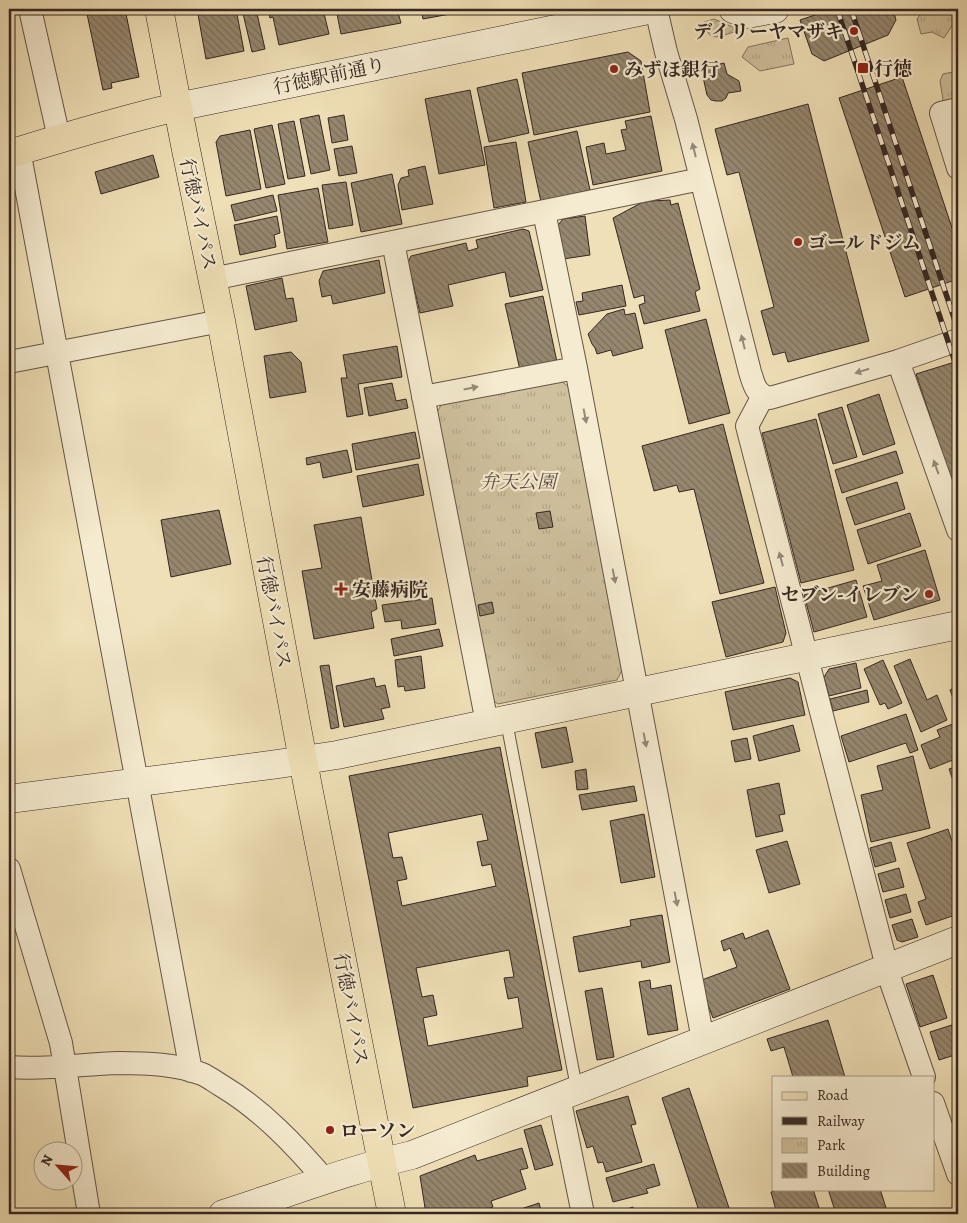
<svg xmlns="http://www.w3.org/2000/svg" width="967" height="1223" font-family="Alegreya,'Noto Serif JP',serif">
<defs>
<pattern id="park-tufts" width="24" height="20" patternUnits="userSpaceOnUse" patternTransform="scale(1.25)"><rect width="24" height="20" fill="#d0c19e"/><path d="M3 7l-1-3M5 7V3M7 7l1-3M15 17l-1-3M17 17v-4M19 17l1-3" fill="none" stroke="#b3a688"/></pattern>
<pattern id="garden-furrows" width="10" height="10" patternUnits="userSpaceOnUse" patternTransform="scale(1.25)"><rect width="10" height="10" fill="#d0c19e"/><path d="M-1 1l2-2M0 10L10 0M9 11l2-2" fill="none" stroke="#b3a688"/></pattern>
<pattern id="building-back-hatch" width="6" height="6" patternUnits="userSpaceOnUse" patternTransform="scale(1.25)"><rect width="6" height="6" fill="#96876f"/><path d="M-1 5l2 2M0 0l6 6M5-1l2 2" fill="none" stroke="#7b6e5b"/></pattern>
</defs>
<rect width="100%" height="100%" fill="#f0e0b7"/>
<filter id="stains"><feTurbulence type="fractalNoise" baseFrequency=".004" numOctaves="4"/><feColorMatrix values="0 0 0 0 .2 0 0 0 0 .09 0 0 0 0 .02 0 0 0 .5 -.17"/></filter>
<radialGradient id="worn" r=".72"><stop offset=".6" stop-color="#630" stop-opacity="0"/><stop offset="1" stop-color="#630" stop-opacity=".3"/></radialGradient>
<path fill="url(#park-tufts)" stroke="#827460" d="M936 9H956L958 16 944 38 932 32 921 34 917 19 922 12Z
M788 38 794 64 760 71 742 57 748 47Z
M958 71V103L944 106 940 81 943 74Z
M560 380 570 388 622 670 617 680 498 704 491 699 437 412 443 402Z"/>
<path fill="url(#garden-furrows)" stroke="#827460" d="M714 19 733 27 734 32C717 37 709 43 704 22Z"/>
<path fill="url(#building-back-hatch)" stroke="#352722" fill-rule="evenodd" d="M86 9H125L139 77 111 83 112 88 103 90Z
M197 9H210L211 14 236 9 244 51 206 59Z
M242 9H256L265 49 252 52Z
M268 9H287V10L293 9H323L329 34 279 45 273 17 270 18Z
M336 9H397L401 23 341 34Z
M421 9H461V12L423 19Z
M833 9H893L896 20 888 35 824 61 812 54 800 20Z
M628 52 641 61 650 112 534 135 522 73Z
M724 63 727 74 739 81 741 91 728 93 726 98 722 101H716L711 100 707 95 701 68H705L708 64 716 65Z
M902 77 958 246V279L905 297 839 98Z
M517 79 529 133 489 142 477 88Z
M470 90 485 165 439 174 425 99Z
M808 104 869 341 788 362 785 352 773 355 761 311 774 307 739 172 727 175 715 129Z
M319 115 330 170 311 174 300 119Z
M344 115 348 140 332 143 328 118Z
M651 116 662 171 593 185 586 147 604 143 606 154 626 150 621 130 627 129 625 121Z
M294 121 305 176 288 179 278 124Z
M272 125 285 184 266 188 254 129Z
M250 130 261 189 226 196 216 142 220 136Z
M577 131 590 190 541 202 528 142Z
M516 142 526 202 494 208 484 147Z
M352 146 357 173 339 176 334 149Z
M153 155 159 177 101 194 95 172Z
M425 166 433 204 402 210 398 185 401 178 409 176 408 170Z
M392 174 402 224 361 232 351 183Z
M346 182 353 225 329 229 322 185Z
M318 188 328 242 287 249 278 195Z
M273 195 277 211 235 221 231 205Z
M670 200 671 205 678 203 700 289 695 292 700 311 644 324 639 305 645 303 644 295 634 298 613 218 641 203 651 201Z
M277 216 280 233 274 235 276 247 240 255 234 225Z
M585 216 590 255 563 259 558 225 563 219Z
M523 229 529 231 543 290 510 297 505 272 448 285 453 306 420 313 408 262 411 256 466 243 468 251 478 248 476 240Z
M379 260 385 293 333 304 331 295 322 297 319 281 323 271Z
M282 278 286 299 293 298 297 321 255 330 246 286Z
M622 285 626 306 579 315 576 302 583 301 582 293Z
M543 296 557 362 520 370 505 304Z
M624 309 625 315 635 313 643 348 613 356 611 350 597 354 595 348 592 344 588 334 607 314Z
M706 319 730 413 689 424 665 330Z
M397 346 402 377 358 384 363 414 347 417 341 378H347L343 355Z
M291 352 301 362 306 392 270 398 264 356Z
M958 361V500L916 374Z
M392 383 396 401 406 399 408 408 369 416 364 388Z
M879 394 895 444 863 455 847 405Z
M842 407 857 457 833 464 818 414Z
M816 419 854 570 801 583 762 433Z
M723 424 764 583 720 594 694 489 679 492 677 485 654 491 642 446Z
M415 432 420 458 356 470 352 444Z
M347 450 352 472 323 478 320 462 307 465 306 458Z
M896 451 903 473 842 493 835 470Z
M418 464 424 495 363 507 357 476Z
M897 482 905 509 855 525 846 498Z
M219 510 231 564 171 577 161 520Z
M550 511 553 527 539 529 536 513Z
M910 513 921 546 868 564 857 530Z
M361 517 377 609 371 612 374 628 314 639 302 571 322 568 314 525Z
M925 550 940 600 874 620 863 586 882 581 877 565Z
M856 580 867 617 814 632 804 595Z
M775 587 786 633 783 642 726 657 712 602Z
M432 598 436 624 402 629 401 620 385 622 382 605Z
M492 602 494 613 480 616 478 605Z
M439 629 443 646 394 656 391 639Z
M421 656 425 688 405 691 404 686 398 687 395 660Z
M910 659 927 700 937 695 947 720 921 732 894 666Z
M883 660 902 703 888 709 885 703 880 705 864 669Z
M856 663 861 688 829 696 824 677 829 669Z
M329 665 339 727 331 729 320 666Z
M374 678 376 687 385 685 390 707 381 709 384 719 344 727 336 686Z
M790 678 798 682 805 715 733 730 725 692Z
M958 686V711L950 690Z
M867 690 869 702 833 711 830 699Z
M906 714 918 750 910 753 906 743 849 762 841 736Z
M958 722V758L930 769 921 745 940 737 937 730Z
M793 725 800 751 759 761 753 736Z
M566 727 573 762 542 768 535 733Z
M747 738 751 759 735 762 731 741Z
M500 747 562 1070 527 1077 528 1086 413 1108 349 776ZM482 814 488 840 477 842 482 866 491 864 496 886 402 906 397 881 407 879 402 857 393 858 388 833ZM509 950 514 977 504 978 508 999 518 997 523 1028 428 1046 423 1018 437 1015 433 995 422 997 416 968Z
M913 756 930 828 871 842 861 795 883 790 877 766Z
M958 766V781L954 783 949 769Z
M586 769 588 789 577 790 575 771Z
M779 783 785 814 779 815 783 831 756 837 747 790Z
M634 786 637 801 582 810 579 795Z
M644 814 655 877 621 883 610 821Z
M948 829 958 860V914L926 925 918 902 926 899 907 843Z
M787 841 800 884 769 893 756 850Z
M891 842 896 861 875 867 870 848Z
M899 868 904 887 883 892 878 874Z
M906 894 911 912 890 918 885 900Z
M662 915 670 962 642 968 641 961 579 972 573 937 631 926 630 920Z
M912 919 918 937 902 942 897 940 892 925Z
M768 930 790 989 713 1018 699 981 737 967 730 948 724 951 721 941 743 933 745 939Z
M933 975 947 1018 920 1027 906 984Z
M650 980 651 989 671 985 678 1030 648 1035 639 982Z
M958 986V1006L952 989Z
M602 988 614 1057 597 1060 585 991Z
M828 1020 845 1077H793L784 1047 771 1051 767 1039Z
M958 1023V1054L939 1060 930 1032Z
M689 1088 731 1214H700L662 1098Z
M628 1096 636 1124 631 1125 642 1162 606 1172 603 1162 598 1163 593 1146 587 1148 576 1111Z
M541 1125 553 1165 535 1170 524 1130Z
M522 1148 528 1168 520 1170 526 1189 491 1201 493 1207 471 1214H426L420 1176 475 1155 477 1161Z
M654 1164 660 1185 646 1189 648 1193 613 1202 606 1178Z
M780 1189H813L821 1214H777L771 1192Z
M828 1189H880L887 1211 876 1214H836Z
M539 1203 542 1214H506Z
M633 1207 634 1214H612Z"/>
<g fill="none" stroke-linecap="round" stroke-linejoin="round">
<defs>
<path id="lane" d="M506 719 577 1090"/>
<path id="street" d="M30 9 59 138
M656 9 666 52 686 119 750 372C754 385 756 395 770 398L898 361 958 340
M958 109 941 113 958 168
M19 150 191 1071
M544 212 576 368 703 1040
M393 242 487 723
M212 279 701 179
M898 361 958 530
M9 362 221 321
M763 396 747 426 891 982 924 1077
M423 397 576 368
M9 869 61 1043 89 1214
M9 1067C46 1070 82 1064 119 1063 147 1063 176 1064 202 1074 209 1077 215 1082 222 1086 262 1110 295 1145 325 1180
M559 1097 583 1214
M933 1103 958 1174"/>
<path id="secondary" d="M733 9 747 14 775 9
M177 107 653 9
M9 799 278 764 337 755 958 625
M223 1214C286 1194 348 1170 412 1155L958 940"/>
<path id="primary" d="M159 9 184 140 221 321 308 787 392 1214
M9 154C65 137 120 120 177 107"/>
</defs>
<use href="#lane" stroke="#645547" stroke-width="13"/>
<use href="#street" stroke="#645547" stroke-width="24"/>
<use href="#secondary" stroke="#352722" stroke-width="29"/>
<use href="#primary" stroke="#352722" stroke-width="29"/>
<use href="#lane" stroke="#f5ebd0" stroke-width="11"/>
<use href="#street" stroke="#f5ebd0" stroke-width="22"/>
<use href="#secondary" stroke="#f5ebd0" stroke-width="28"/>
<use href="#primary" stroke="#f0e0b7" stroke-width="28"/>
<defs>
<path id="rail" d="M837 9 958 371
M851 9 958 330"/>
</defs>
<use href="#rail" stroke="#352722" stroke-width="5.5"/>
<use href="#rail" stroke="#f5ebd0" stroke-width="4" stroke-dasharray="11" stroke-linecap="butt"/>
</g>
<defs><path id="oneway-solid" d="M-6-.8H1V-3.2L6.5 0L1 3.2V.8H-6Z" transform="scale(1.25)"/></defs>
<g fill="#958979">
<use href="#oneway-solid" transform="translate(694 150) rotate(-104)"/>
<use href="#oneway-solid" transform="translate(743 342) rotate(-104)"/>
<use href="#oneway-solid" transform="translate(862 371) rotate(163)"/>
<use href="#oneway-solid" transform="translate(471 388) rotate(-11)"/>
<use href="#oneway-solid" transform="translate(585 416) rotate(79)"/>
<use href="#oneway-solid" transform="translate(936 467) rotate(-110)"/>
<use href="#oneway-solid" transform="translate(781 559) rotate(-105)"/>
<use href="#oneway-solid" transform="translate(614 576) rotate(79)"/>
<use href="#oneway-solid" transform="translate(645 740) rotate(79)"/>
<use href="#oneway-solid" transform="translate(676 899) rotate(79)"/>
</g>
<g fill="#8f2418" stroke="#f5ebd0" stroke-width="2">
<circle cx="854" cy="31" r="5"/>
<rect x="857" y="62" width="12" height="12" rx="2.5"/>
<circle cx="614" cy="69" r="5"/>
<circle cx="798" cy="242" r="5"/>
<path d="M338.5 581.5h5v5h5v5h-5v5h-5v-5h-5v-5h5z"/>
<circle cx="929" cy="594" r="5"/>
<circle cx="330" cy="1130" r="5"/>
</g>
<g text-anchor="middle" stroke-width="4.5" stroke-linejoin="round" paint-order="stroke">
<g font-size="19" font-weight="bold" fill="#352722" stroke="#f5ebd0" text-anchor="start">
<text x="844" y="38" text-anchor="end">デイリーヤマザキ</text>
<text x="874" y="75">行徳</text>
<text x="624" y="76">みずほ銀行</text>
<text x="808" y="249">ゴールドジム</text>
<text x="352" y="596">安藤病院</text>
<text x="919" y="601" text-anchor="end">セブン-イレブン</text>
<text x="340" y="1137">ローソン</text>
</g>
<g font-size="19" fill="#352722" stroke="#f5ebd0">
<text transform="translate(329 75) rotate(-12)" y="7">行徳駅前通り</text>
<text transform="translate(199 214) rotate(78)" y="7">行徳バイパス</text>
<text transform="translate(275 612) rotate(79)" y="7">行徳バイパス</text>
<text transform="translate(352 1009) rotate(79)" y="7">行徳バイパス</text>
</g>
<g font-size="19" font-style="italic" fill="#5c4e41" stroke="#f5ebd0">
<text x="518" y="488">弁天公園</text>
</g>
</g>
<rect width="967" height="1223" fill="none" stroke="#f0e0b7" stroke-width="30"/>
<rect x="10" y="10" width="947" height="1203" fill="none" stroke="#352722" stroke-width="2.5"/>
<rect x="15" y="15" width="937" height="1193" fill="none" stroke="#352722"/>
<rect x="772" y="1076" width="162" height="115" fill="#f5ebd0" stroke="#a89d8a"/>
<rect x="782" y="1092" width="25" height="8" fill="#f0e0b7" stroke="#a89d8a"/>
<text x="817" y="1100" font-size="15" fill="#352722">Road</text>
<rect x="782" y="1117" width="25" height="8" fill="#352722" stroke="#a89d8a"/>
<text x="817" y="1126" font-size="15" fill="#352722">Railway</text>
<rect x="782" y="1138" width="25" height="15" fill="url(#park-tufts)" stroke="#a89d8a"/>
<text x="817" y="1150" font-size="15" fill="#352722">Park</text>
<rect x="782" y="1163" width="25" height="15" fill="url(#building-back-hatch)" stroke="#a89d8a"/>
<text x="817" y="1176" font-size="15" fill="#352722">Building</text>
<g transform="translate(58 1166) rotate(297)"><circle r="24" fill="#f5ebd0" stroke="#a89d8a"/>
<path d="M0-4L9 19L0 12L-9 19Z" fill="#8f2418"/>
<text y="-8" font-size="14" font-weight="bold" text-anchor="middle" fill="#352722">N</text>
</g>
<rect width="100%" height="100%" filter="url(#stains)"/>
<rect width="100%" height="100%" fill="url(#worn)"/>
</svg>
